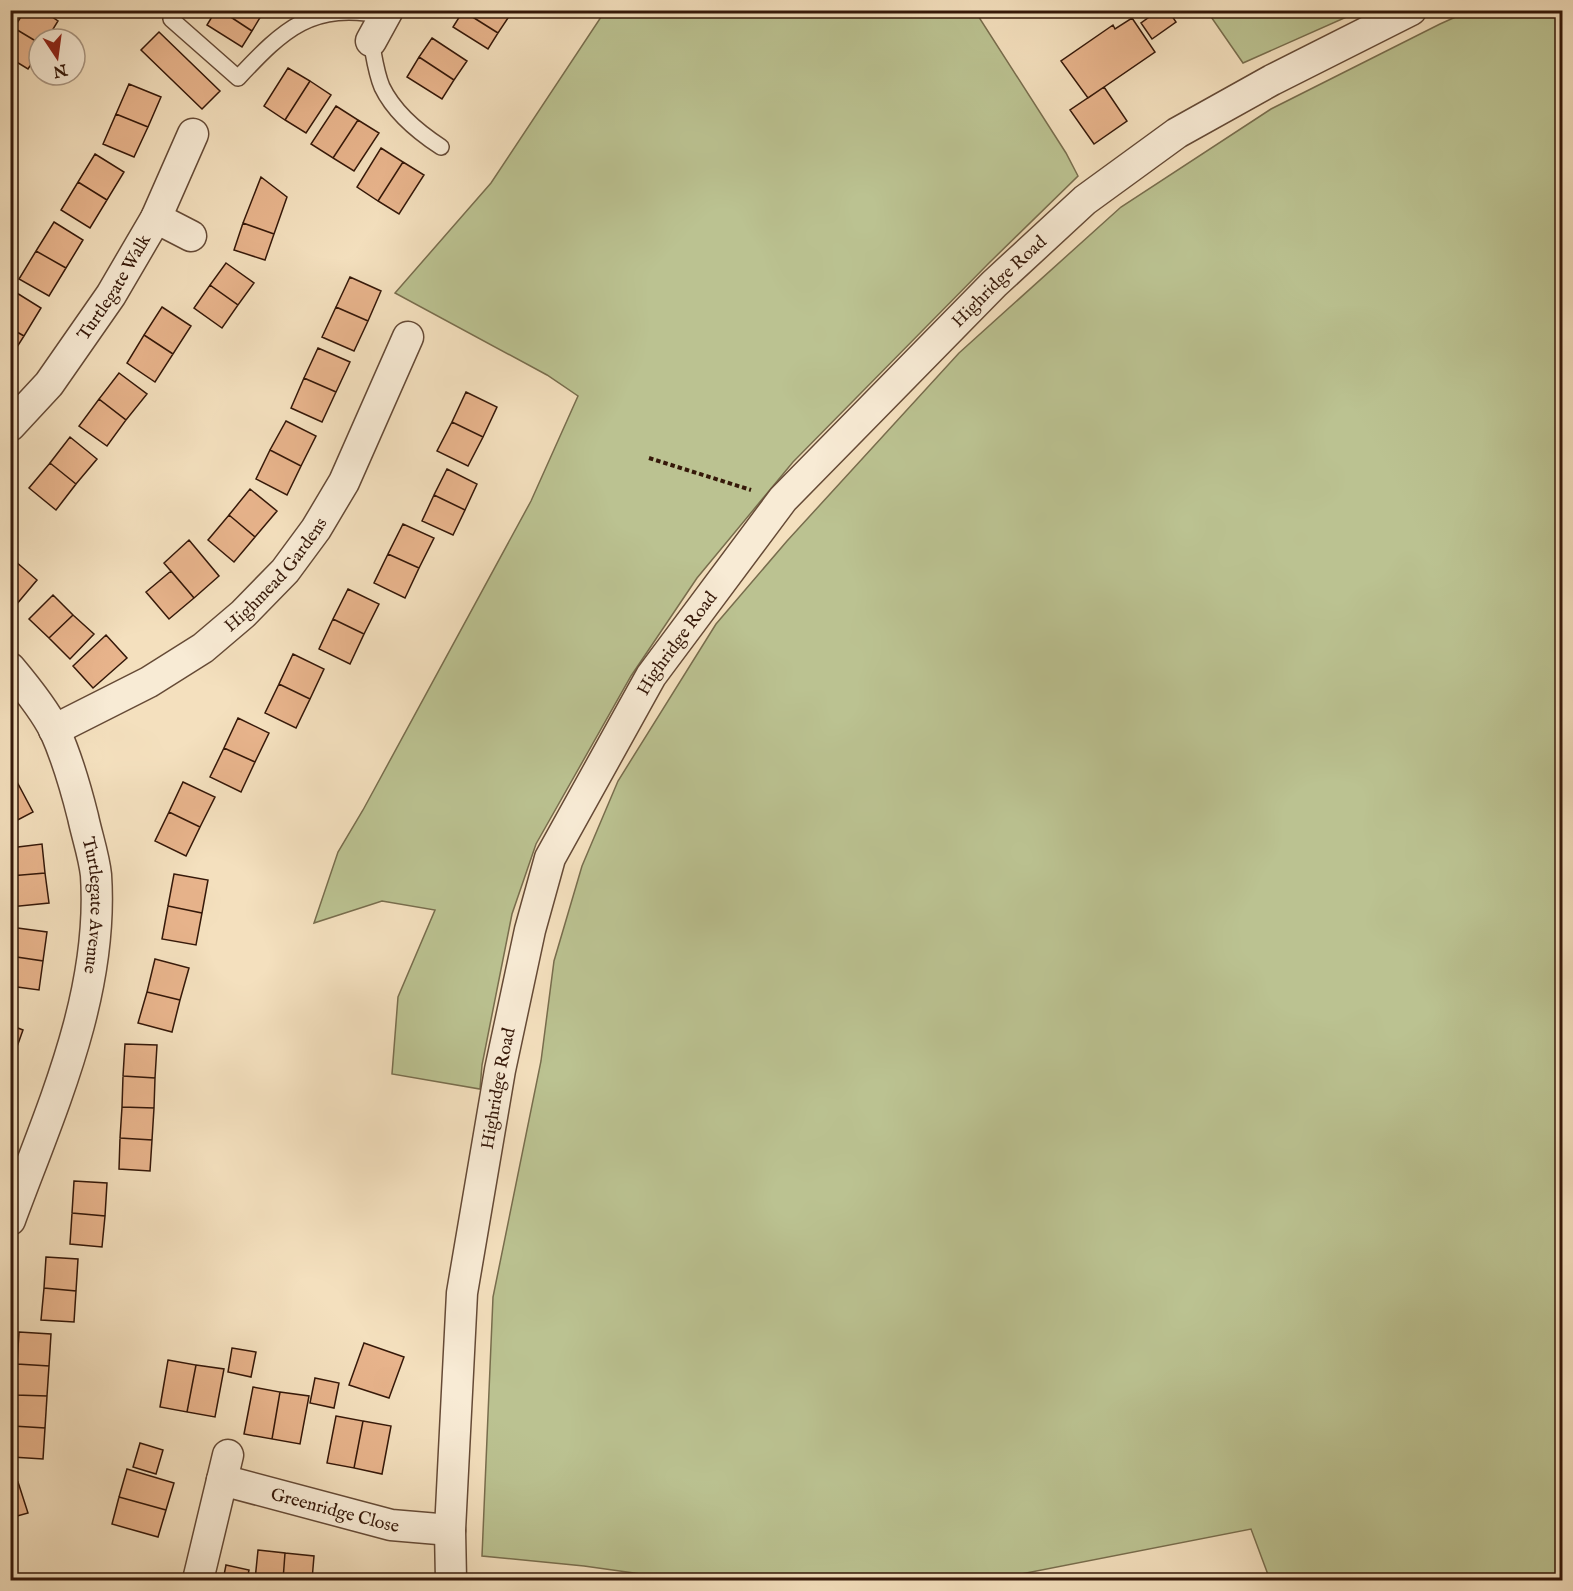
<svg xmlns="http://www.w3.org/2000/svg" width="1573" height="1591" font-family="'IM FELL English',serif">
<rect width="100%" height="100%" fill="#f4e0be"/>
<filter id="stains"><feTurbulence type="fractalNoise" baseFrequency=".00333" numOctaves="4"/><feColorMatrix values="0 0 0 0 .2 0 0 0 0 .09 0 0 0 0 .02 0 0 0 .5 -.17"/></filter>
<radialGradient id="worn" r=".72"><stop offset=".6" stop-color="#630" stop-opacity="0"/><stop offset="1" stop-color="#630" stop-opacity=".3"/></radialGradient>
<path fill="#bbc291" stroke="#786d4d" stroke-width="1.5" d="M1471 10 1562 11V1580H1270L1251 1529 990 1580H684L584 1566 482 1556 493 1297 541 1061 554 961 582 866 618 781 716 624 787 541 959 353 1121 207 1271 109 1440 24Z
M605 11H975L1066 153 1078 176 989 263 793 462 697 578 631 676 536 844 512 914 482 1065 480 1089 392 1074 398 997 435 910 382 901 314 923 338 852 363 810 531 501 578 396 547 375 395 293 491 183Z
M1207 11H1360L1243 63Z"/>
<path fill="#e8b48c" stroke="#351809" stroke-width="1.5" d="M25 10H42L58 21 47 39H39V43L14 28Z
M216 10H220L252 31 242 47 207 25Z
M220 10H253L261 16 252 31Z
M253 10H265L261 16Z
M496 10H513L508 18Z
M496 10 508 18 498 33 463 11Z
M1159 10H1168L1176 22 1152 39 1141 23Z
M463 11 498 33 488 49 453 27Z
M1132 18 1155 52 1088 98 1061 61 1113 25 1115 29Z
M14 28 39 43V52L28 69 10 58V33Z
M159 32 220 91 202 109 141 50Z
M432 38 467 61 454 80 419 57Z
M419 57 454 80 442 99 407 77Z
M288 68 310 81 285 120 264 106Z
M310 81 331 95 306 133 285 120Z
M129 84 161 97 148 127 116 114Z
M1104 87 1127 121 1094 144 1070 110Z
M336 106 358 120 333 158 311 144Z
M116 114 148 127 134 157 103 144Z
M358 120 379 133 354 171 333 158Z
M381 148 403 162 378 201 357 187Z
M95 154 124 172 107 200 78 182Z
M403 162 424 175 399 214 378 201Z
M261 177 287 197 274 234 243 223Z
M78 182 107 200 90 228 61 210Z
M54 222 83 240 66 268 36 251Z
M243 223 274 234 265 260 234 250Z
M36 251 66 268 49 296 19 279Z
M226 263 254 283 238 305 210 285Z
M350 277 381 291 368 321 336 307Z
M210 285 238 305 222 328 194 308Z
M12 290 41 308 24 336 10 328Z
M162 307 191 326 173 354 144 335Z
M336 307 368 321 354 351 322 337Z
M10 328 24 336 10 358Z
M144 335 173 354 155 382 127 363Z
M318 348 350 362 336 392 304 378Z
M119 373 147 394 126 420 99 399Z
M304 378 336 392 322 422 291 408Z
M466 392 497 407 483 437 452 422Z
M99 399 126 420 107 446 79 426Z
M286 421 316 436 301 466 270 450Z
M452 422 483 437 468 466 437 451Z
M70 437 97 459 76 484 50 463Z
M270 450 301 466 287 495 256 479Z
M50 463 76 484 56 510 29 488Z
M447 469 477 484 465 510 434 495Z
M250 489 277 511 255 537 229 515Z
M434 495 465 510 453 535 422 521Z
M229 515 255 537 234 562 208 540Z
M403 524 434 538 419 568 388 554Z
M189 540 219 576 194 598 164 563Z
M388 554 419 568 405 598 374 583Z
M15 561 37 580 16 605 10 601V567Z
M171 571 194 598 169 619 146 592Z
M348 589 379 604 364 634 333 619Z
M53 595 73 615 49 638 29 619Z
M73 615 94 634 70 659 49 638Z
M333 619 364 634 350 664 319 649Z
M106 635 127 658 93 688 73 666Z
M293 654 324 669 310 699 279 684Z
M279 684 310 699 296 728 265 713Z
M238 718 269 733 255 762 224 748Z
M224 748 255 762 241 792 210 777Z
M10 769 16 780 10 783Z
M16 780 33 812 10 824V783Z
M183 782 215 797 200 827 169 812Z
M169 812 200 827 186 856 155 841Z
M42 844 45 873 10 876V848Z
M45 873 49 903 10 907V876Z
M174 874 208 880 202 913 168 906Z
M168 906 202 913 196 945 162 939Z
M10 927 47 932 43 961 10 956Z
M10 956 43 961 39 990 10 986Z
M155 959 189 968 180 1000 147 992Z
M147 992 180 1000 172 1032 138 1023Z
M10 1025 23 1030 14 1055 10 1054Z
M125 1044 157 1045 155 1078 123 1076Z
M123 1076 155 1078 154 1108 122 1107Z
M122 1107 154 1108 152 1140 120 1138Z
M120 1138 152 1140 150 1171 119 1169Z
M74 1181 107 1183 105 1216 72 1213Z
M72 1213 105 1216 102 1247 70 1244Z
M46 1257 78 1259 76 1291 44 1288Z
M44 1288 76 1291 74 1322 41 1320Z
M19 1332 51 1334 49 1366 17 1364Z
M364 1343 404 1357 389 1398 349 1385Z
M232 1348 256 1352 251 1377 228 1372Z
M168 1360 196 1365 187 1412 160 1407Z
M17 1364 49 1366 47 1396 15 1395Z
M196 1365 224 1369 215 1417 187 1412Z
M315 1378 339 1383 334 1408 310 1403Z
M253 1387 280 1392 272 1439 244 1434Z
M280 1392 309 1396 300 1444 272 1439Z
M15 1395 47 1396 45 1428 13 1426Z
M336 1416 363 1421 354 1468 327 1463Z
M363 1421 391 1426 382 1474 354 1468Z
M13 1426 45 1428 43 1459 12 1457Z
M140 1443 163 1450 156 1474 133 1467Z
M127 1469 174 1483 166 1510 119 1497Z
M18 1482 28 1513 10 1518V1484Z
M119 1497 166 1510 158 1537 112 1524Z
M258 1550 285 1553 283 1580H255Z
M285 1553 314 1556 312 1580H283Z
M226 1565 249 1570 247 1580H223Z
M344 1575 371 1578V1580H343Z"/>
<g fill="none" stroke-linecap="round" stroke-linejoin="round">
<defs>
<path id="service" d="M171 19 238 78C284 29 312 1 385 16
M371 41C374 56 376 73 382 87 394 112 418 132 441 147"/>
<g id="minor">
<path d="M371 41 388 10"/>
<path d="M156 218 191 236"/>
<path id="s1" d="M10 426 49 384 111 295 156 218 193 134"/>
<path id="s2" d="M10 668C26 687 44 709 55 731 67 758 76 789 83 817 87 836 94 856 96 875 104 996 51 1109 10 1220"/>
<path id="s3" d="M54 730 149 682 203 648 243 614 285 571 316 529 344 482 408 337"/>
<path id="s4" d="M222 1480 391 1525 450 1530"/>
<path d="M198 1580 228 1455"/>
<path id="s5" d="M451 1580 450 1530 462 1293 500 1070 530 930 550 858 651 676 783 499 994 284 1085 200 1177 133 1272 80 1411 10"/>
</g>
</defs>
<use href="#service" stroke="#654a36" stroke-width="18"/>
<use href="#minor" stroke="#654a36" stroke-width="33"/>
<path stroke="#351809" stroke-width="4" stroke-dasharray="4.5 3" stroke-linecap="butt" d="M649 458 751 490"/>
<use href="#service" stroke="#f8ebd5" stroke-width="15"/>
<use href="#minor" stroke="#f8ebd5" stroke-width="30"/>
</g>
<g text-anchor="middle" stroke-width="5" stroke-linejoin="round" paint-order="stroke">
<g font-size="18" fill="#351809" stroke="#f8ebd5">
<text dy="6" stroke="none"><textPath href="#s5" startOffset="1467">Highridge Road</textPath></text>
<text dy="6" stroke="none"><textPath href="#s1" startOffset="174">Turtlegate Walk</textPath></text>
<text dy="6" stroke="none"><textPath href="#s3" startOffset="274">Highmead Gardens</textPath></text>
<text dy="6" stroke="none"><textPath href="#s5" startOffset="981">Highridge Road</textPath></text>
<text dy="6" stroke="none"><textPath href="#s2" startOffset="258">Turtlegate Avenue</textPath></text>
<text dy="6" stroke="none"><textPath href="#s5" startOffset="495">Highridge Road</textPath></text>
<text dy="6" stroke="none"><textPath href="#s4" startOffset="117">Greenridge Close</textPath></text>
</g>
</g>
<rect width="1573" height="1591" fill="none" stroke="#f4e0be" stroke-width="36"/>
<rect x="12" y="12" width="1549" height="1567" fill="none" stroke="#351809" stroke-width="3"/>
<rect x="18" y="18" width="1537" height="1555" fill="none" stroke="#351809" stroke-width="1.5"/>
<g transform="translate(57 57) rotate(167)"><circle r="28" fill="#f8ebd5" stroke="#aa9783" stroke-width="1.5"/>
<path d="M0-4.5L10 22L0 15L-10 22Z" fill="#8f2418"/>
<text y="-9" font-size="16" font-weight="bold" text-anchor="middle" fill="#351809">N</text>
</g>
<rect width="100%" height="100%" filter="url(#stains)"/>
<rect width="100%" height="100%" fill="url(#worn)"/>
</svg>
